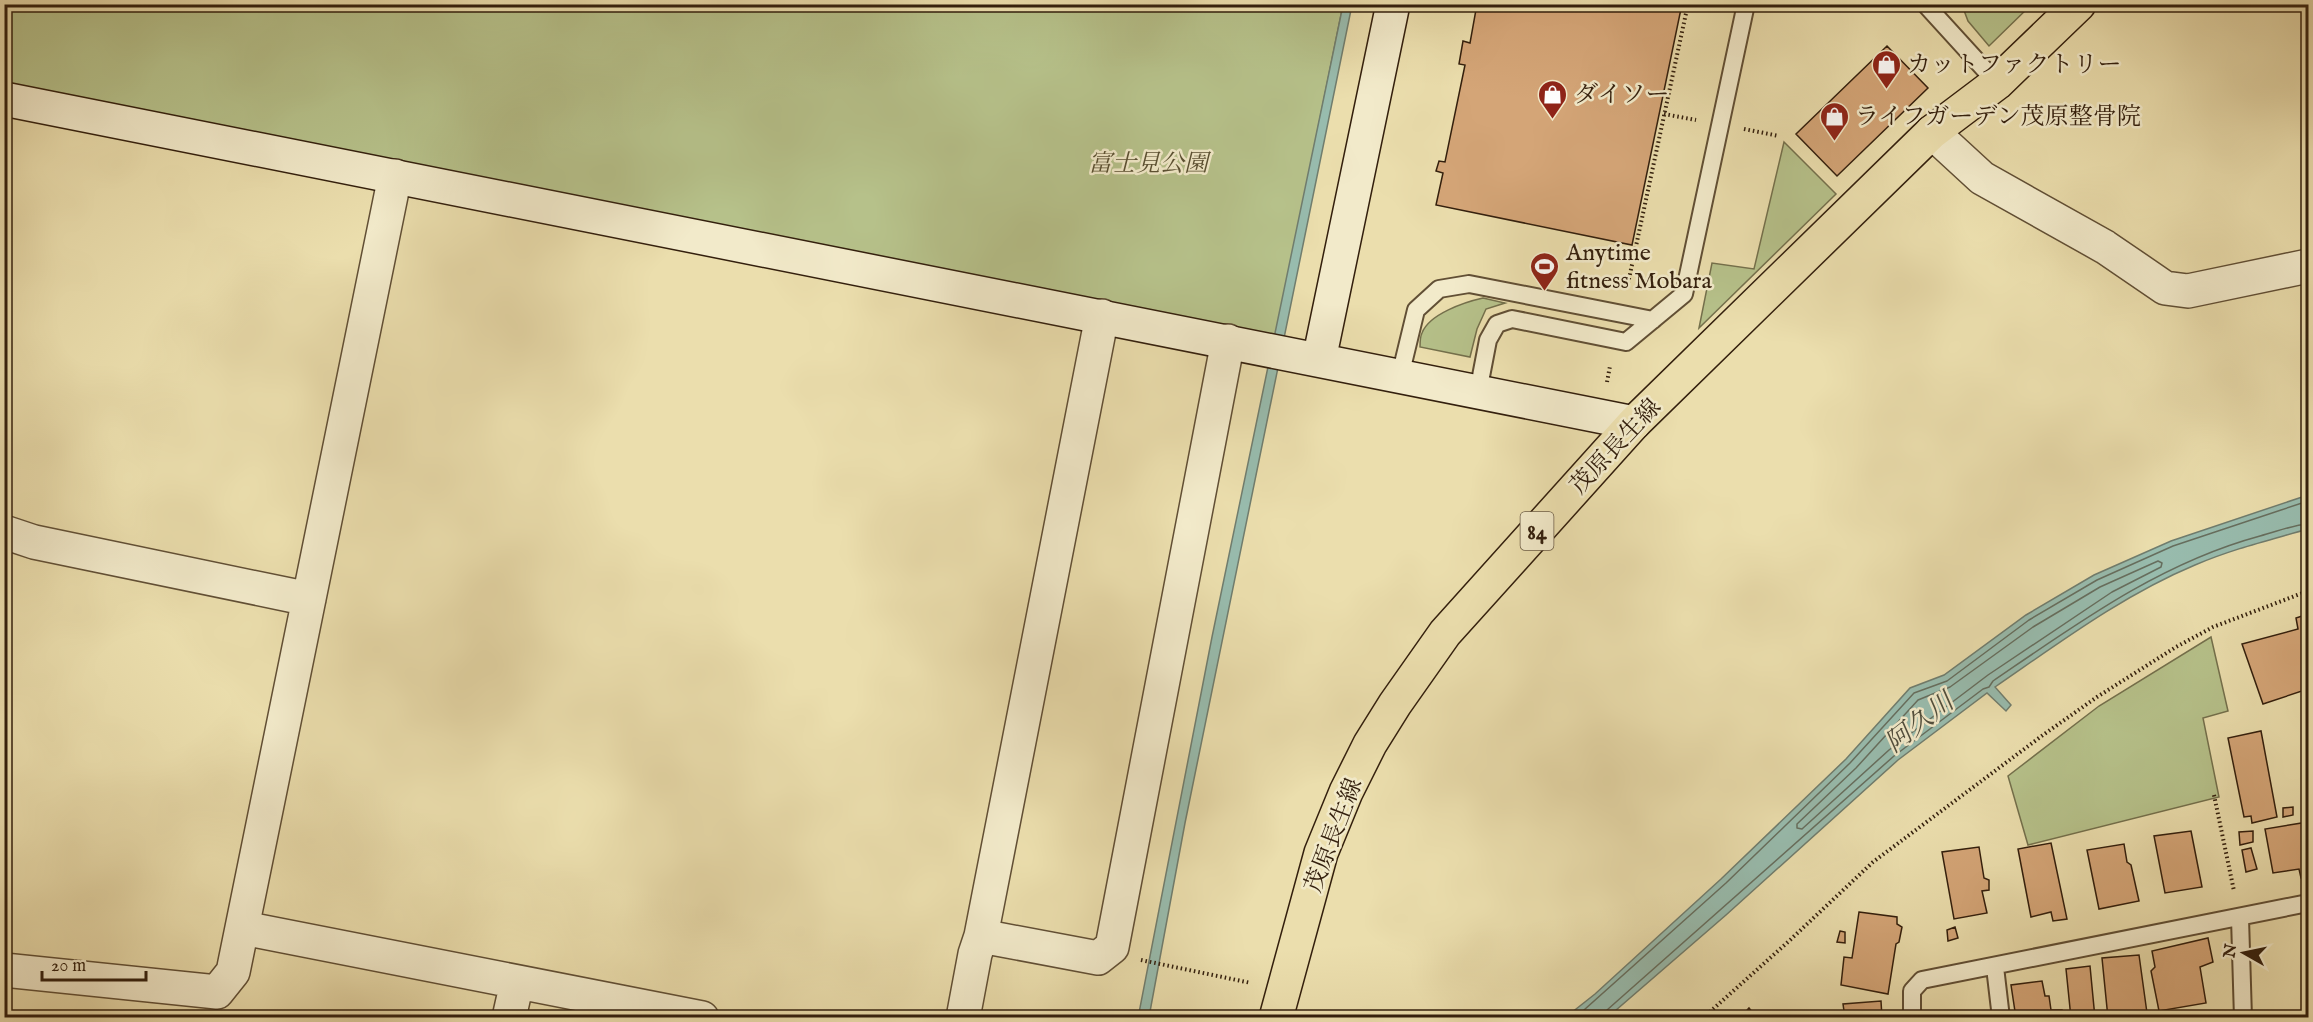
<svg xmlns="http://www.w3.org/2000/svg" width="2313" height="1022" font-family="'IM FELL English','Noto Serif JP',serif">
<rect width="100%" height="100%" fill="#ebdead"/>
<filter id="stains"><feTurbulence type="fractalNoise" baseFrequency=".00333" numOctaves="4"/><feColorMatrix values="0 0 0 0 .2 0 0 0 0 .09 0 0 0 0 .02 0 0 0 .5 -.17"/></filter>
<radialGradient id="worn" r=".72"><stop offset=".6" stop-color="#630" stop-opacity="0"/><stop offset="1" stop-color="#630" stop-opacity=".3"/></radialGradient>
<path fill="#b6c18a" stroke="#74704c" stroke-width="1.5" d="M4 5H1343L1273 351 5 99Z
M1962 5V4L2031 5 1989 46 1968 21Z
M1784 142 1836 194 1699 328 1712 263 1754 269Z
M1483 298 1505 303 1486 309 1477 329 1470 357 1420 347C1420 343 1420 337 1422 333 1429 314 1465 302 1483 298Z
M2211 637 2228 711 2203 718 2219 797 2028 845 2008 776 2099 706Z"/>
<path fill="#98bcae" stroke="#707d6e" stroke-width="1.5" d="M1343 5H1352L1185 823 1149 1017 1138 1018 1212 637Z
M2308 495V529C2270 540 2232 549 2195 565 2123 595 2059 643 1995 687L2011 705 2006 711 1987 693 1898 760 1726 915 1608 1017H1566L1595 994 1721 879 1846 759 1910 688 1944 675 2026 615 2094 575 2171 541Z"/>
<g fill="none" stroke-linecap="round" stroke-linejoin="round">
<path stroke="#666e5e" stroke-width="1.5" d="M2158 561 2162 563 2161 567 2112 592 1988 675 1889 750 1802 829 1797 828V824L1856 768 1918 700 1950 687 2033 627 2100 587Z
M1575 1018 1726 883 1850 763 1914 693 1947 681 2029 620 2097 580 2173 546 2308 501
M1605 1018 1607 1010 1894 756 1983 689 1989 687 1993 681C2078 623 2160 563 2260 536 2276 532 2292 525 2308 524"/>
</g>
<path fill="#d4a577" stroke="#331f0d" stroke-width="1.5" d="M1477 4H1682L1632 245 1436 205 1443 173 1436 171 1439 161 1445 162 1465 65 1459 64 1463 41 1470 43Z
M1887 46 1928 88 1837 176 1796 134Z
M2308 614V689L2263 704 2242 644 2298 629 2296 618Z
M2261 731 2277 817 2252 823 2251 816 2244 817 2228 738Z
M2293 807V815L2283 817V808Z
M2308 822V877L2301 878 2299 869 2273 873 2265 829Z
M2191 831 2202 887 2165 893 2154 836Z
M2253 831V842L2240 845 2239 832Z
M2051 843 2067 919 2053 921 2051 912 2031 917 2018 849Z
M2124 844 2127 862 2131 865 2139 901 2099 909 2087 850Z
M1979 847 1984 878 1989 880V890L1982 891 1987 913 1954 919 1942 852Z
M2251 848 2257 869 2246 872 2242 850Z
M1859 912 1897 917V924L1902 927 1899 942 1896 944 1888 994 1841 985 1844 957 1852 958Z
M1955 927 1958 938 1948 941 1947 930Z
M1840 931 1845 932V943L1837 942Z
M2208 938 2213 962 2200 967 2206 1003 2159 1011 2151 971 2155 967 2152 951Z
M2139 955 2147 1013 2108 1018 2102 958Z
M2090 966 2095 1018H2071L2066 969Z
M2042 981 2045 996H2049L2051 1010H2062L2063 1018H2016L2011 985Z
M1881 1001 1882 1018H1845L1843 1004Z
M1749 1008 1757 1018H1740Z
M2191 1013V1018H2168L2171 1014Z"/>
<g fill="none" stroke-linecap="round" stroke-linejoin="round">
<defs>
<path id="lane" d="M1925 4 1997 83
M1400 376 1416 310 1439 289 1469 284 1653 320
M1478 392 1488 340 1497 324 1512 319 1626 342 1684 294 1746 4
M2240 918 2243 1018
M1995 967 2001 1018
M1912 1018V991L1922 980 2308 903"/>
<path id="street" d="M1932 132 1982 178 2105 247 2165 288 2188 291 2308 266
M4 532 34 542 309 599
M243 928 702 1018
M981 936 1102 316
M4 970 217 992 233 972 395 176
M509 1018 517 982
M963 1018 975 954 981 936 1098 958 1112 947 1228 341"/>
<path id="secondary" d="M4 99 1634 423
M1319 360 1393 4"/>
<path id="primary" d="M1276 1018 1321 853 1346 792 1370 744 1395 704 1445 633 1634 423 1932 132 1997 83 2079 4"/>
</defs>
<use href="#lane" stroke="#614f35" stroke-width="20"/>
<use href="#street" stroke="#614f35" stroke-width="36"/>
<use href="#secondary" stroke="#331f0d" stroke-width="36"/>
<use href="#primary" stroke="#331f0d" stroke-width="36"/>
<path stroke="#331f0d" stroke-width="4" stroke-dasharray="1.5 3" stroke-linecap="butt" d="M1664 114 1696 120
M1744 129 1779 136
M1627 288 1688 4
M1607 382 1610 366
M2214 795 2234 891
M1141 960 1251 983
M1703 1018 1789 941 1873 862 2043 735 2097 697 2176 647 2213 627 2308 591"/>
<use href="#lane" stroke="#f2eaca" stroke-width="16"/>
<use href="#street" stroke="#f2eaca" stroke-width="33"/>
<use href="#secondary" stroke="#f2eaca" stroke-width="33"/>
<use href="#primary" stroke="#ebdead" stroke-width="33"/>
</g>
<defs>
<symbol id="shop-pin" viewBox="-11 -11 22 30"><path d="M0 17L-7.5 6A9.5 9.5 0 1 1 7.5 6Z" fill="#8f2418" stroke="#f2eaca"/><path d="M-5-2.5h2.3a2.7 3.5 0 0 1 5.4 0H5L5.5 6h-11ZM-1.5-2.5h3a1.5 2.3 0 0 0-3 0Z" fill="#fff"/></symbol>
<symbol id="stadium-pin" viewBox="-11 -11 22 30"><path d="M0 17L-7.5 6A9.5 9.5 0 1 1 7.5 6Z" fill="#8f2418" stroke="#f2eaca"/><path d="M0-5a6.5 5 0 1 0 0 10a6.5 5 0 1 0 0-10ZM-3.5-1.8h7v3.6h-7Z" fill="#fff"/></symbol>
</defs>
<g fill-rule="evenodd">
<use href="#shop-pin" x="1870" y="48" width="33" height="45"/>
<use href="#shop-pin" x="1536" y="78" width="33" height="45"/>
<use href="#shop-pin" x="1818" y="100" width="33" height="45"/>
<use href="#stadium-pin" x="1528" y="250" width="33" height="45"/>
</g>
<g text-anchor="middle" stroke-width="5" stroke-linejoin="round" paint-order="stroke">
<rect fill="#f2eaca" stroke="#6c5c46" stroke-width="1.5" x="1520.5" y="512" width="33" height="38" rx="4.5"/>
<g font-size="22" font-weight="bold" fill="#331f0d">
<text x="1537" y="539">84</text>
</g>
<g font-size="24" fill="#331f0d" stroke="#f2eaca" text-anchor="start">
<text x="1907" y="72">カットファクトリー</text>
<text x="1574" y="102">ダイソー</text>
<text x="1855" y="124">ライフガーデン茂原整骨院</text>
<text x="1566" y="260">Anytime<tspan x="1566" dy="28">fitness Mobara</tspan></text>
</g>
<g font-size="24" font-style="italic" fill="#5a5032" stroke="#f2eaca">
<text x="1148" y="171">富士見公園</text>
</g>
<g font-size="24" fill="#331f0d" stroke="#f2eaca">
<text transform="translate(1615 446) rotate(-47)" y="8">茂原長生線</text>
<text transform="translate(1333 835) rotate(-69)" y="8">茂原長生線</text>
</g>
<g font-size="26" font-style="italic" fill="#514e3d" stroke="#f2eaca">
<text transform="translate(1919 722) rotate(-38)" y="9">阿久川</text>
</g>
</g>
<rect width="2313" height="1022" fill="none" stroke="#ebdead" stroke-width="24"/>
<rect x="6" y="6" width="2301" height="1010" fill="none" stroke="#331f0d" stroke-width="3"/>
<rect x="12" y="12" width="2289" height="998" fill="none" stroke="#331f0d" stroke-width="1.5"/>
<g transform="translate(2244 953) rotate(279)" stroke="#f2eaca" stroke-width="4.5" paint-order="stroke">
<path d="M0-4.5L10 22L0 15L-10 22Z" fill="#331f0d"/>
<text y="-9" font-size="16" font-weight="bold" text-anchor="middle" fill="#331f0d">N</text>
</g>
<path d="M42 971v9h104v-9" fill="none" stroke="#331f0d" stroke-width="3"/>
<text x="51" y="971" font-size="18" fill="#331f0d" stroke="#f2eaca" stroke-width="4.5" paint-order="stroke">20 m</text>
<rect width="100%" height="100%" filter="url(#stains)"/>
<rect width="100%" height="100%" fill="url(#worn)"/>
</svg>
